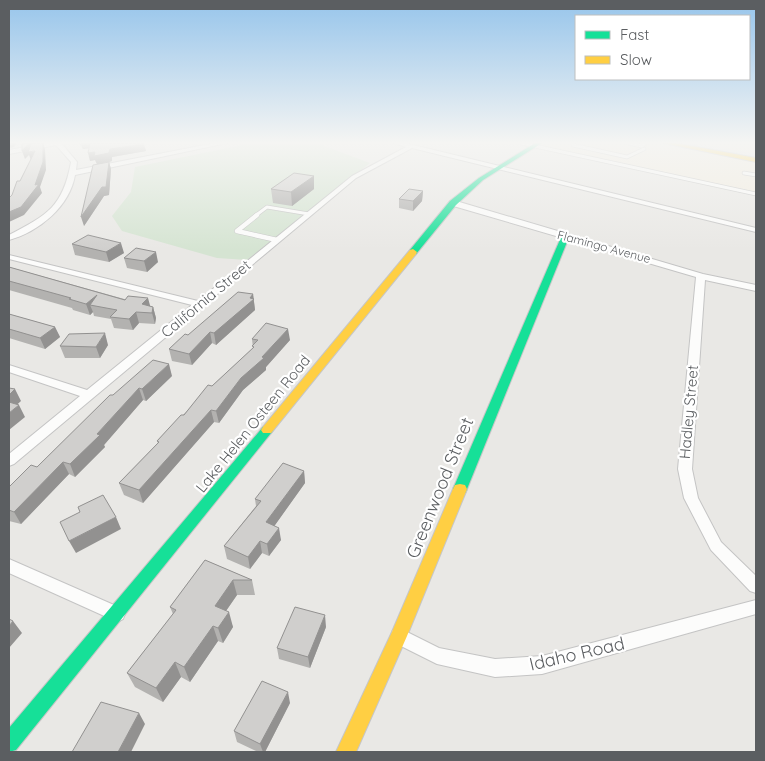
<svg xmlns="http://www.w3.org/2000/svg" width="765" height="761" font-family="Quicksand,sans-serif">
<rect width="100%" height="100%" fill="#e9e8e5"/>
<path fill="#f2ecdf" d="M544 143H659L756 161V192L536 148Z
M694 143H756V154L751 153Z"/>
<path fill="#d5e4d2" d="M252 143H316L370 163 247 260 217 258 122 231 112 216 131 192 135 167Z"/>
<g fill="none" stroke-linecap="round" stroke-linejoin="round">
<defs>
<path id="lane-far1" d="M521 143 756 194
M628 143 642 146 646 143
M573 145 627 157 644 149
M744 173 756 175
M255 216 267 207 309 214"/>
<path id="lane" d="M257 215 237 231 277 240"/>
<path id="street" d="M47 143H61L77 162 76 170 215 143H227L75 175C70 206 39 232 9 240V235C47 215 63 207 71 162L56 145 9 154V150Z
M394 143H405L756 228V232L412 148 356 178 14 464 9 466V454L80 396 9 372V365L87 390 192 305 9 259V255L198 301 352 176 406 147Z
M450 201H456L703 274 756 285V291L705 280 692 469 698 498 721 542 756 576V593L750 591 711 550 684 498 678 469 696 277 450 205Z
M9 559 123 609 125 614 123 619 117 622 111 619 9 573Z
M756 600V614L542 674 495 677 437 664 393 642 391 636 393 630 399 628 439 648 495 659 542 656Z"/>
<path id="fast" d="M535 143H542L483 180 456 205 416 254H410V250L450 201 479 178Z
M562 235 569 237 467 489 465 493 460 494 455 493 453 489Z
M267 426 271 427 273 430 271 433 16 750 9 752V728L263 427Z"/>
<path id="slow" d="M663 143H676L756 158V162Z
M413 249 417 252 416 254 271 433H263L261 430 263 427 410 250Z
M460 484 465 485 467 489 407 636 356 752H336L392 632 453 489 455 485Z"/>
</defs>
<use href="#lane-far1" stroke="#c4c4c4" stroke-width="4.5"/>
<use href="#lane" stroke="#c4c4c4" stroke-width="5.5"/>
<use href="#street" stroke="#c4c4c4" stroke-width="2"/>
<use href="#fast" stroke="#c6c6c6" stroke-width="2"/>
<use href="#slow" stroke="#c6c6c6" stroke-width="2"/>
<use href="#lane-far1" stroke="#fcfcfb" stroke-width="3"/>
<use href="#lane" stroke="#fcfcfb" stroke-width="4.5"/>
<use href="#street" fill="#fcfcfb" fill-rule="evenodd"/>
<use href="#fast" fill="#16e098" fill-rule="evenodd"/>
<use href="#slow" fill="#ffcf43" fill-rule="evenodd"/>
</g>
<path fill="#b3b2b0" d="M79 143H143L146 151 112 157V161L109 162 111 169 109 195 104 196 84 226 97 164 95 160 90 161 89 148 83 149Z
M314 176V189L292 206 273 203 271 189Z
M423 191 422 201 413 211 399 208V199Z
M72 244 124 253 109 262 75 255Z
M124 258 158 262 147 272 127 268Z
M9 267 153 307 156 318 155 324 139 323 133 330 114 328 111 319 94 316 93 312 90 315 73 310 72 308 9 290Z
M253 294 255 310 216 345 212 343 192 365 172 361 169 349 188 335Z
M9 314 55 327 60 337 45 349 9 338Z
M252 339 290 340 266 367V370L243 390 219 423 214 422 143 503 124 495 119 483 158 443 157 441 212 386 253 348Z
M108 345 100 358H65L60 346Z
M172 376 146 401 143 400 104 445 105 447 75 477 69 474 21 524 9 521V487L37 467 113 395Z
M304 471 305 483 274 526 281 540 269 556 262 553 250 569 227 559 224 546 256 506 255 499Z
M205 560 252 580 255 595H237L226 611 233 627 223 643 218 641 190 682 181 677 163 702 135 687 127 673 173 614 170 607Z
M326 627 310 668 279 659 277 648Z
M290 703 265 752H258L237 742 234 731Z"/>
<path fill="#929190" d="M9 143H17L14 147 9 148Z
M25 143H36L30 144 32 152 35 151 31 160 29 155 25 159 22 151 26 145Z
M43 143 45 149 46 170 40 187 42 193 24 215 9 222V212L35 185Z
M81 143H91L92 148 83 149Z
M144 144 146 151 112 157V161L109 162 111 169 109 195 104 196 84 226 81 217 97 164 95 160 90 161 88 153Z
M314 176V189L292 206 291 192Z
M423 191 422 201 413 211V201Z
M121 243 124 253 109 262 106 252Z
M156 252 158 262 147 272 144 261Z
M253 294 255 310 216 345 214 333Z
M97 295 90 305 93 312 90 315 86 304Z
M148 298 151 309 142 304Z
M153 307 156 318 155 324 152 313Z
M136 312 139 323 133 330 129 319Z
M55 327 60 337 45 349 40 338Z
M288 329 290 340 266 367V370L243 390 219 423 216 411 241 378 262 357Z
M210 332 212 343 192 365 189 354Z
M105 333 108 345 100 358 96 347Z
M169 364 172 376 146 401 142 389Z
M139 388 143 400 104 445 105 447 75 477 70 464Z
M15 389 21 401 9 412V395Z
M19 405 25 417 9 430V413Z
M211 410 214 422 143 503 139 490Z
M63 462 69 474 21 524 14 512Z
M304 471 305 483 268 535 266 522Z
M116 517 121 529 76 553 69 541Z
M279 528 281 540 269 556 267 544Z
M260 541 262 553 250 569 248 557Z
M233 580 237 595 219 621 215 606Z
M229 612 233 627 223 643 218 628Z
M325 615 326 627 310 668 308 657Z
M13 621 22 633 9 648V626Z
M213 626 218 641 190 682 184 667Z
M175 662 181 677 163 702 156 688Z
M288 692 290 703 265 752H263L260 744Z
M139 713 145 724 131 752H118Z"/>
<path fill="#d0cfcd" stroke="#929190" d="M29 143 22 151V144Z
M34 143H43V162L35 185 39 184 21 207 9 212V198L12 195 17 181H20L35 151 28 152 31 144Z
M90 143H143L144 144 110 149 109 153 94 156 95 152 88 153Z
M109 162 106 187H102L81 217 93 165Z
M294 173 314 176 291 192 271 189Z
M409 189 423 191 413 201 399 199Z
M88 235 121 243 106 252 72 244Z
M136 248 156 252 144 261 124 258Z
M9 267 125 300 128 296 148 298 142 304 153 307 152 313 136 312 129 319 110 317 117 310 90 305 97 295 86 304 69 299 71 298 9 281Z
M238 292 253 294 250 298 254 299 214 333 210 332 189 354 169 349 185 334 188 335Z
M9 314 55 327 40 338 9 329Z
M266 323 288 329 262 357 264 358 241 378 216 411 211 410 139 490 119 483 159 442 157 441 181 415H184L208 385 212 386 254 347 252 346 258 340 252 339Z
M105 333 96 347 60 346 69 334Z
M153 360 169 364 142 389 139 388 97 434 100 435 70 464 63 462 14 512 9 510V487L31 465 37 467 110 395H113Z
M9 388 15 389 9 395Z
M9 402 19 405 9 413Z
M283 463 304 471 266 522 279 528 267 544 260 541 248 557 224 546 261 501 255 499Z
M103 495 116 517 69 541 60 522 80 512 78 507Z
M205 560 252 580H233L215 606 229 612 218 628 213 626 184 667 175 662 156 688 127 673 176 610 170 607Z
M295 607 325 615 308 657 277 648Z
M9 619 13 621 9 626Z
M262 681 288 692 260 744 234 731Z
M101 702 139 713 118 752H72Z"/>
<linearGradient id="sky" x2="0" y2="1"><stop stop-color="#97c5eb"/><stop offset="0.57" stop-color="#f5f5f3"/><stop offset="1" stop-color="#f5f5f3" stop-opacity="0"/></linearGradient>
<rect width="765" height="250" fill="url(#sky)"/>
<g text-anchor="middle" stroke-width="4.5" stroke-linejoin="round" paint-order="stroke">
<g font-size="12" fill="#5b5e61" stroke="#fff">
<text transform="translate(604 247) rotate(15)" y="4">Flamingo Avenue</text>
</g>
<g font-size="15" fill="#5b5e61" stroke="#fff">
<text transform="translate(206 299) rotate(-40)" y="5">California Street</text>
<text transform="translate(689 412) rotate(-85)" y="5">Hadley Street</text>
<text transform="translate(253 424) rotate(-51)" y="5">Lake Helen Osteen Road</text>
</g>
<g font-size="18" fill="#5b5e61" stroke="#fff">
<text transform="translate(440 488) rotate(-68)" y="6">Greenwood Street</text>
<text transform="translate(577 654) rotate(-13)" y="6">Idaho Road</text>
</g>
</g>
<rect width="765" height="761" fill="none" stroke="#5b5e61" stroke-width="20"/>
<rect x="575" y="15" width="175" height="65" fill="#ffffff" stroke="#bdbfc0"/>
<rect x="585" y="31" width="25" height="8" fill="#16e098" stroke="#bdbfc0"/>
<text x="620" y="40" font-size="15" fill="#5b5e61">Fast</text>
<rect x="585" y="56" width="25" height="8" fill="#ffcf43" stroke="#bdbfc0"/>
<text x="620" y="65" font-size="15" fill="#5b5e61">Slow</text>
</svg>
